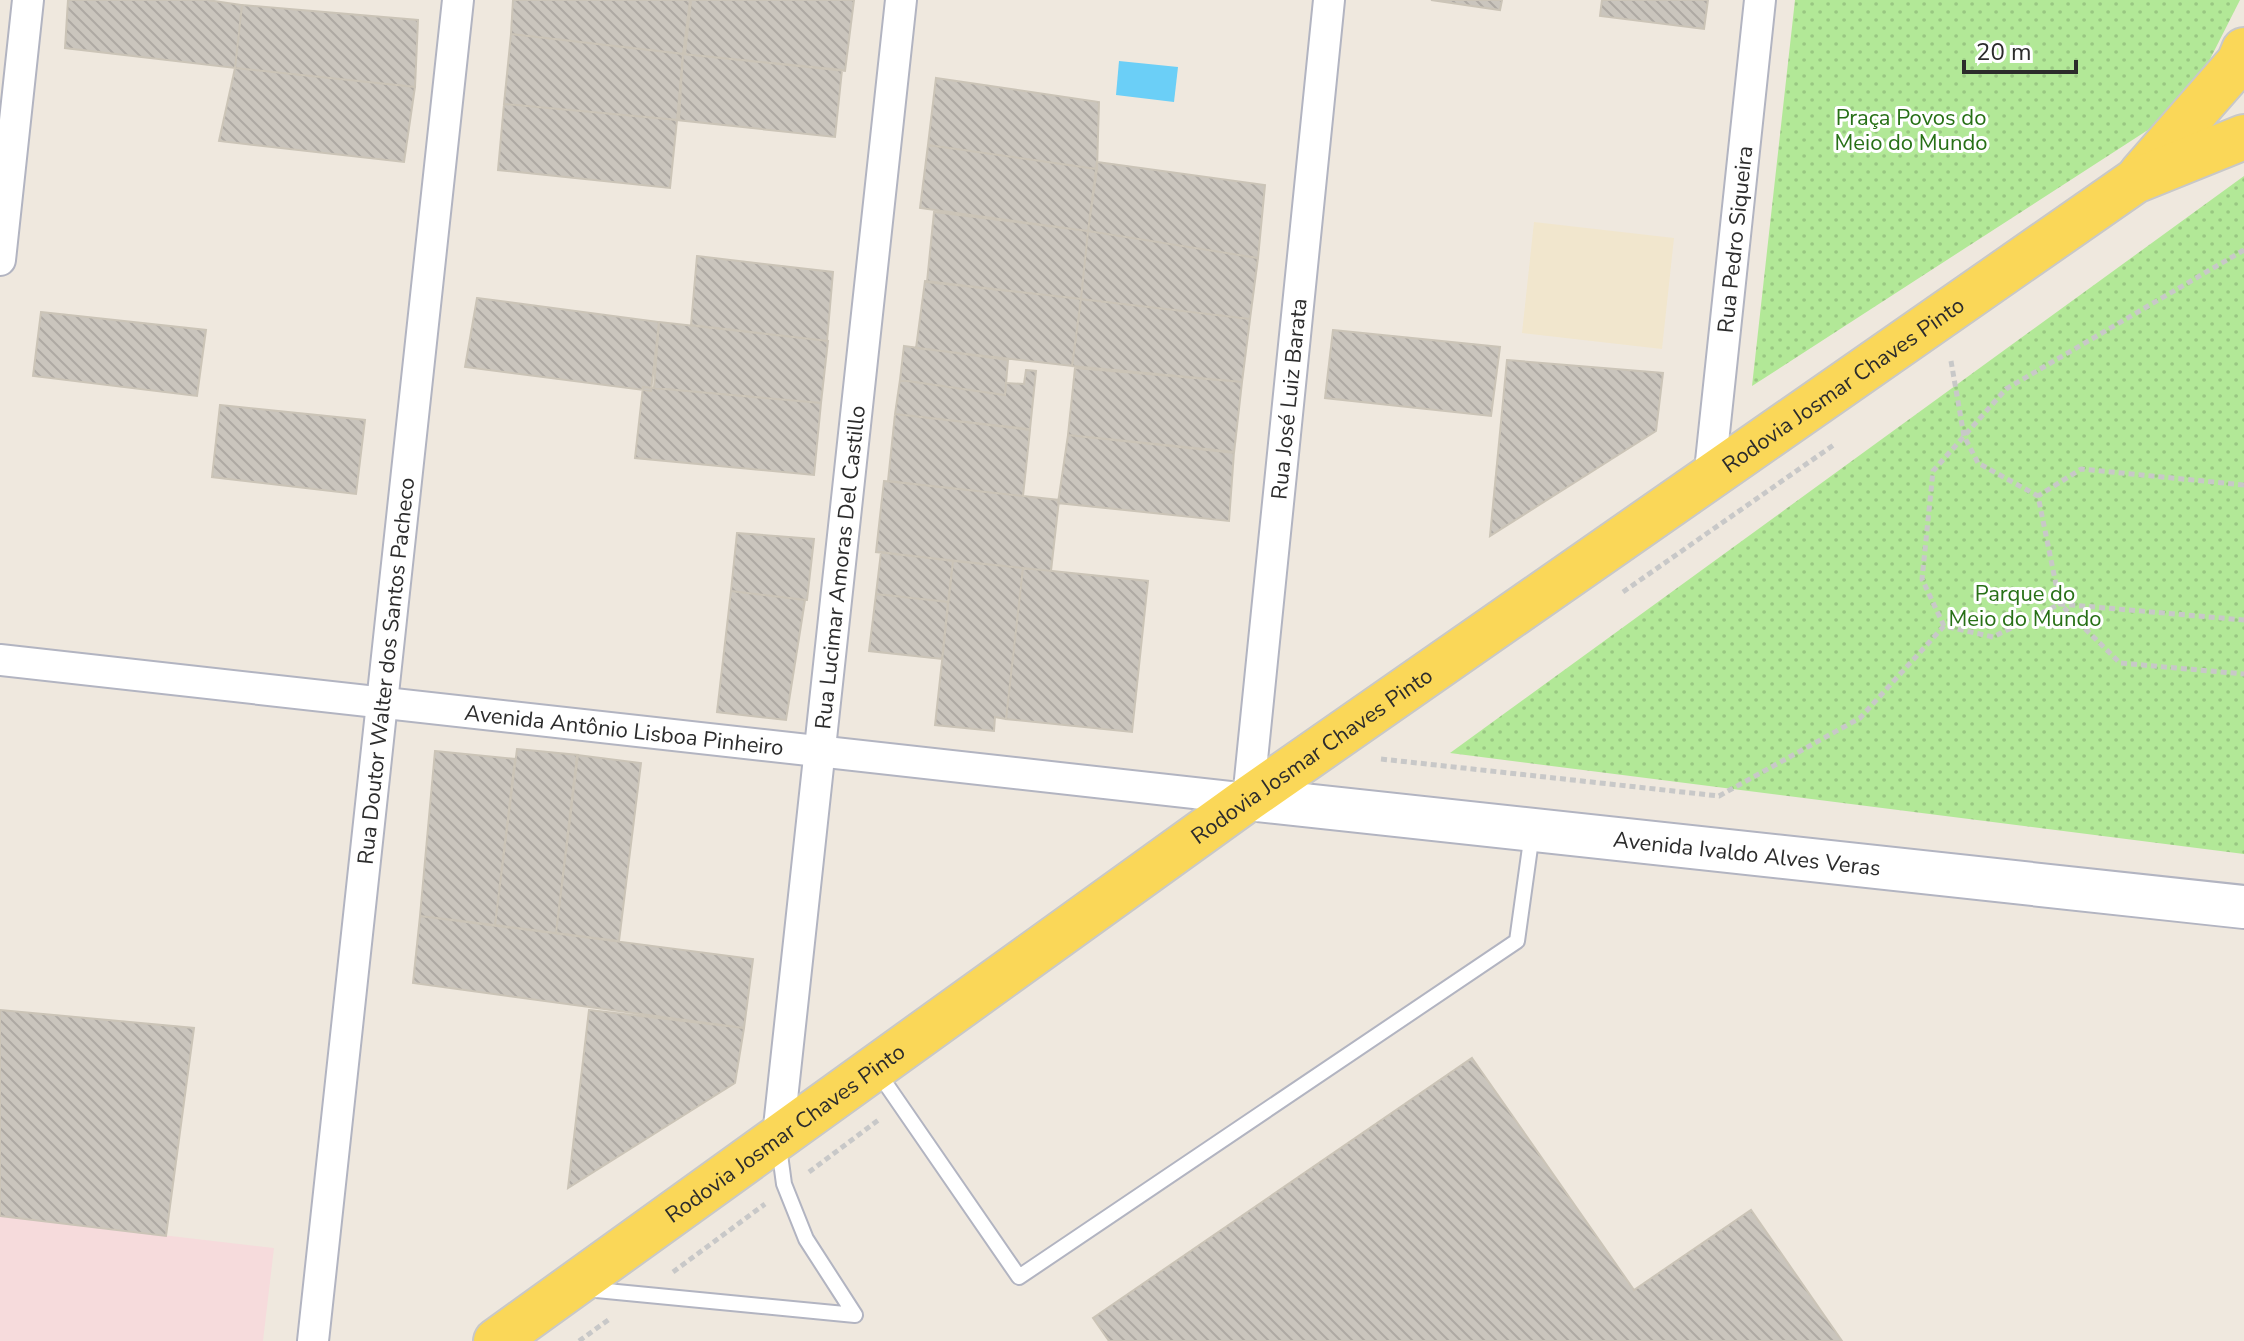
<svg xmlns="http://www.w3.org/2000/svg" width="2244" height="1341" font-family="'Nunito Sans',sans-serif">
<defs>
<pattern id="park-dots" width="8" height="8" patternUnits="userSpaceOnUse" patternTransform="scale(2)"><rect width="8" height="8" fill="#b2e897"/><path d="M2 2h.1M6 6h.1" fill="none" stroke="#99c782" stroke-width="1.8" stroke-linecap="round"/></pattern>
<pattern id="building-back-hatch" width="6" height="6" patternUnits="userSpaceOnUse" patternTransform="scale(2)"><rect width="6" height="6" fill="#cac5bd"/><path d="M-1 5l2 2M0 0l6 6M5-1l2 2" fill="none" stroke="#aea9a3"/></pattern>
</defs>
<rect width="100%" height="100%" fill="#efe8de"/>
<path fill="#f1e6cd" d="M1534 222 1674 238 1662 349 1522 333Z"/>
<path fill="#f6dbdc" d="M0 1216 274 1248 263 1341H0Z"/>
<path fill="url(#park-dots)" d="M1795 0H2240L2206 67 2168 117 1752 386Z
M2244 176V854L1450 753Z"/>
<path fill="#6bcff7" d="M1119 61 1178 67 1174 102 1116 95Z"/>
<path fill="url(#building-back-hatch)" stroke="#cbc4b7" stroke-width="2" d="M68 0H207L242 5 235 68 65 48Z
M513 0H691L685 54 511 34Z
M690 0H854L845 71 683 54Z
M1431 0H1502L1500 10Z
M1602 0H1708L1704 29 1600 16Z
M242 5 418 20 415 87 235 68Z
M511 34 683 54 679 120 504 104Z
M683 54 842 70 835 137 677 120Z
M235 68 415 87 404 162 219 141Z
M936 78 1099 102 1097 169 928 145Z
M504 104 677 120 670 188 498 170Z
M928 145 1097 169 1088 231 920 208Z
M1097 162 1265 185 1258 258 1088 231Z
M934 212 1088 231 1081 299 927 282Z
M1088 231 1258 258 1250 319 1081 299Z
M697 256 833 272 827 341 691 325Z
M925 281 1081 299 1072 366 916 348Z
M477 298 659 322 651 391 465 367Z
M1081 299 1250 319 1242 382 1072 366Z
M41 312 206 330 197 396 33 376Z
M659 322 828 341 821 403 654 388Z
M1333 330 1500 347 1491 416 1325 398Z
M904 346 1008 360 1005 395 900 380Z
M1507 360 1663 373 1656 431 1490 536Z
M1075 368 1242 382 1234 453 1068 435Z
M1026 370 1036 371 1030 429 895 414 900 380 1005 395 1006 383 1024 384Z
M643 387 821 403 814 475 635 458Z
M220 405 365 420 356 494 212 477Z
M895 414 1030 430 1023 496 888 481Z
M1068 435 1234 452 1229 521 1058 503Z
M884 481 1059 500 1051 571 876 552Z
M737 533 814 539 807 600 731 591Z
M881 552 953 561 948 602 876 594Z
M953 561 1023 568 1006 719 995 717 994 731 935 725Z
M1023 568 1148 581 1132 732 1006 719Z
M731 591 805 600 786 720 717 712Z
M876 594 948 602 942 659 869 651Z
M517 749 578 755 556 933 495 925Z
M435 751 515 759 495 925 420 916Z
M577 755 641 763 619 941 556 933Z
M420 916 753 959 744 1028 413 983Z
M0 1010 194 1028 166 1236 0 1216Z
M589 1010 744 1028 735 1083 568 1188Z
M1472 1058 1634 1290 1751 1210 1842 1341H1109L1093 1318Z"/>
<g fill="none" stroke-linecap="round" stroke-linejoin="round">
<defs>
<path id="lane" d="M877 1071 1019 1277 1517 941 1532 833
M779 1147 784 1184 806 1239 855 1315
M586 1289 855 1315"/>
<g id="street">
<path d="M0 260 28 0"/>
<path id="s1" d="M1709 480 1760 0"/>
<path id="s2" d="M0 660 1248 799 1329 0"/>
<path id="s3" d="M778 1136 901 0"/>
<path id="s4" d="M313 1341 458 0"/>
</g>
<g id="secondary">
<path id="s5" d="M1248 799 2244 907"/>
</g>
<g id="primary">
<path d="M2141 174 2239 62 2244 50"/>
<path id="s6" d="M496 1341 1248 799 2135 181 2244 137"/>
</g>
</defs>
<use href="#lane" stroke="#b2b4c1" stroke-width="18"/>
<use href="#street" stroke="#b2b4c1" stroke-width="34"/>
<use href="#secondary" stroke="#b2b4c1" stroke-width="46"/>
<use href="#primary" stroke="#c8c8c8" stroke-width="48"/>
<path stroke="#c8c8c8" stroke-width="5" stroke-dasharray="6 4" stroke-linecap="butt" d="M2244 250 2006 389 1933 471 1922 579 1944 626 1993 637 2060 604 2244 620
M1951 361 1964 436 1978 463 2038 496
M2244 485 2081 469 2038 496 2060 604 2120 663 2244 674
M1623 592 1835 444
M1381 759 1719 796 1860 718 1944 626
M809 1172 881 1118
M673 1272 765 1204
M579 1341 611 1318"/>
<use href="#lane" stroke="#fff" stroke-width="14"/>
<use href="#street" stroke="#fff" stroke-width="30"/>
<use href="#secondary" stroke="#fff" stroke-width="42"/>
<use href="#primary" stroke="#fad758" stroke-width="44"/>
</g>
<g text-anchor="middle" stroke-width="6" stroke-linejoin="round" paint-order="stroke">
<g font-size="22" fill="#277016" stroke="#fff">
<text x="1911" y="125">Praça Povos do<tspan x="1911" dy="25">Meio do Mundo</tspan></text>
<text x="2025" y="601">Parque do<tspan x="2025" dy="25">Meio do Mundo</tspan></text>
</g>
<g font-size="22" fill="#2c2c2c" stroke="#fff">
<text dy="8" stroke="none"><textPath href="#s1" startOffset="242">Rua Pedro Siqueira</textPath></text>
<text dy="8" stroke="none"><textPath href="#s6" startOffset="1652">Rodovia Josmar Chaves Pinto</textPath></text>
<text dy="8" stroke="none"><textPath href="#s2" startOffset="1658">Rua José Luiz Barata</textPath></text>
<text dy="8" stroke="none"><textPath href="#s3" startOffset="572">Rua Lucimar Amoras Del Castillo</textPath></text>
<text dy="8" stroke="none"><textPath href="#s4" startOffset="674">Rua Doutor Walter dos Santos Pacheco</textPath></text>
<text dy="8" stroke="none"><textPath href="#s2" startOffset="628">Avenida Antônio Lisboa Pinheiro</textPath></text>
<text dy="8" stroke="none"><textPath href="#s6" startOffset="1004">Rodovia Josmar Chaves Pinto</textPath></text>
<text dy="8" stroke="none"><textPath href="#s5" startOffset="502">Avenida Ivaldo Alves Veras</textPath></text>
<text dy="8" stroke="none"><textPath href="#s6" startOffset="356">Rodovia Josmar Chaves Pinto</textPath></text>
</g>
</g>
<path d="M1964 60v12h112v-12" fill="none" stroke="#2c2c2c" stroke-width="4"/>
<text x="1976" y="60" font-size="24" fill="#2c2c2c" stroke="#ffffff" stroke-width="6" paint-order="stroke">20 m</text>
</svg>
